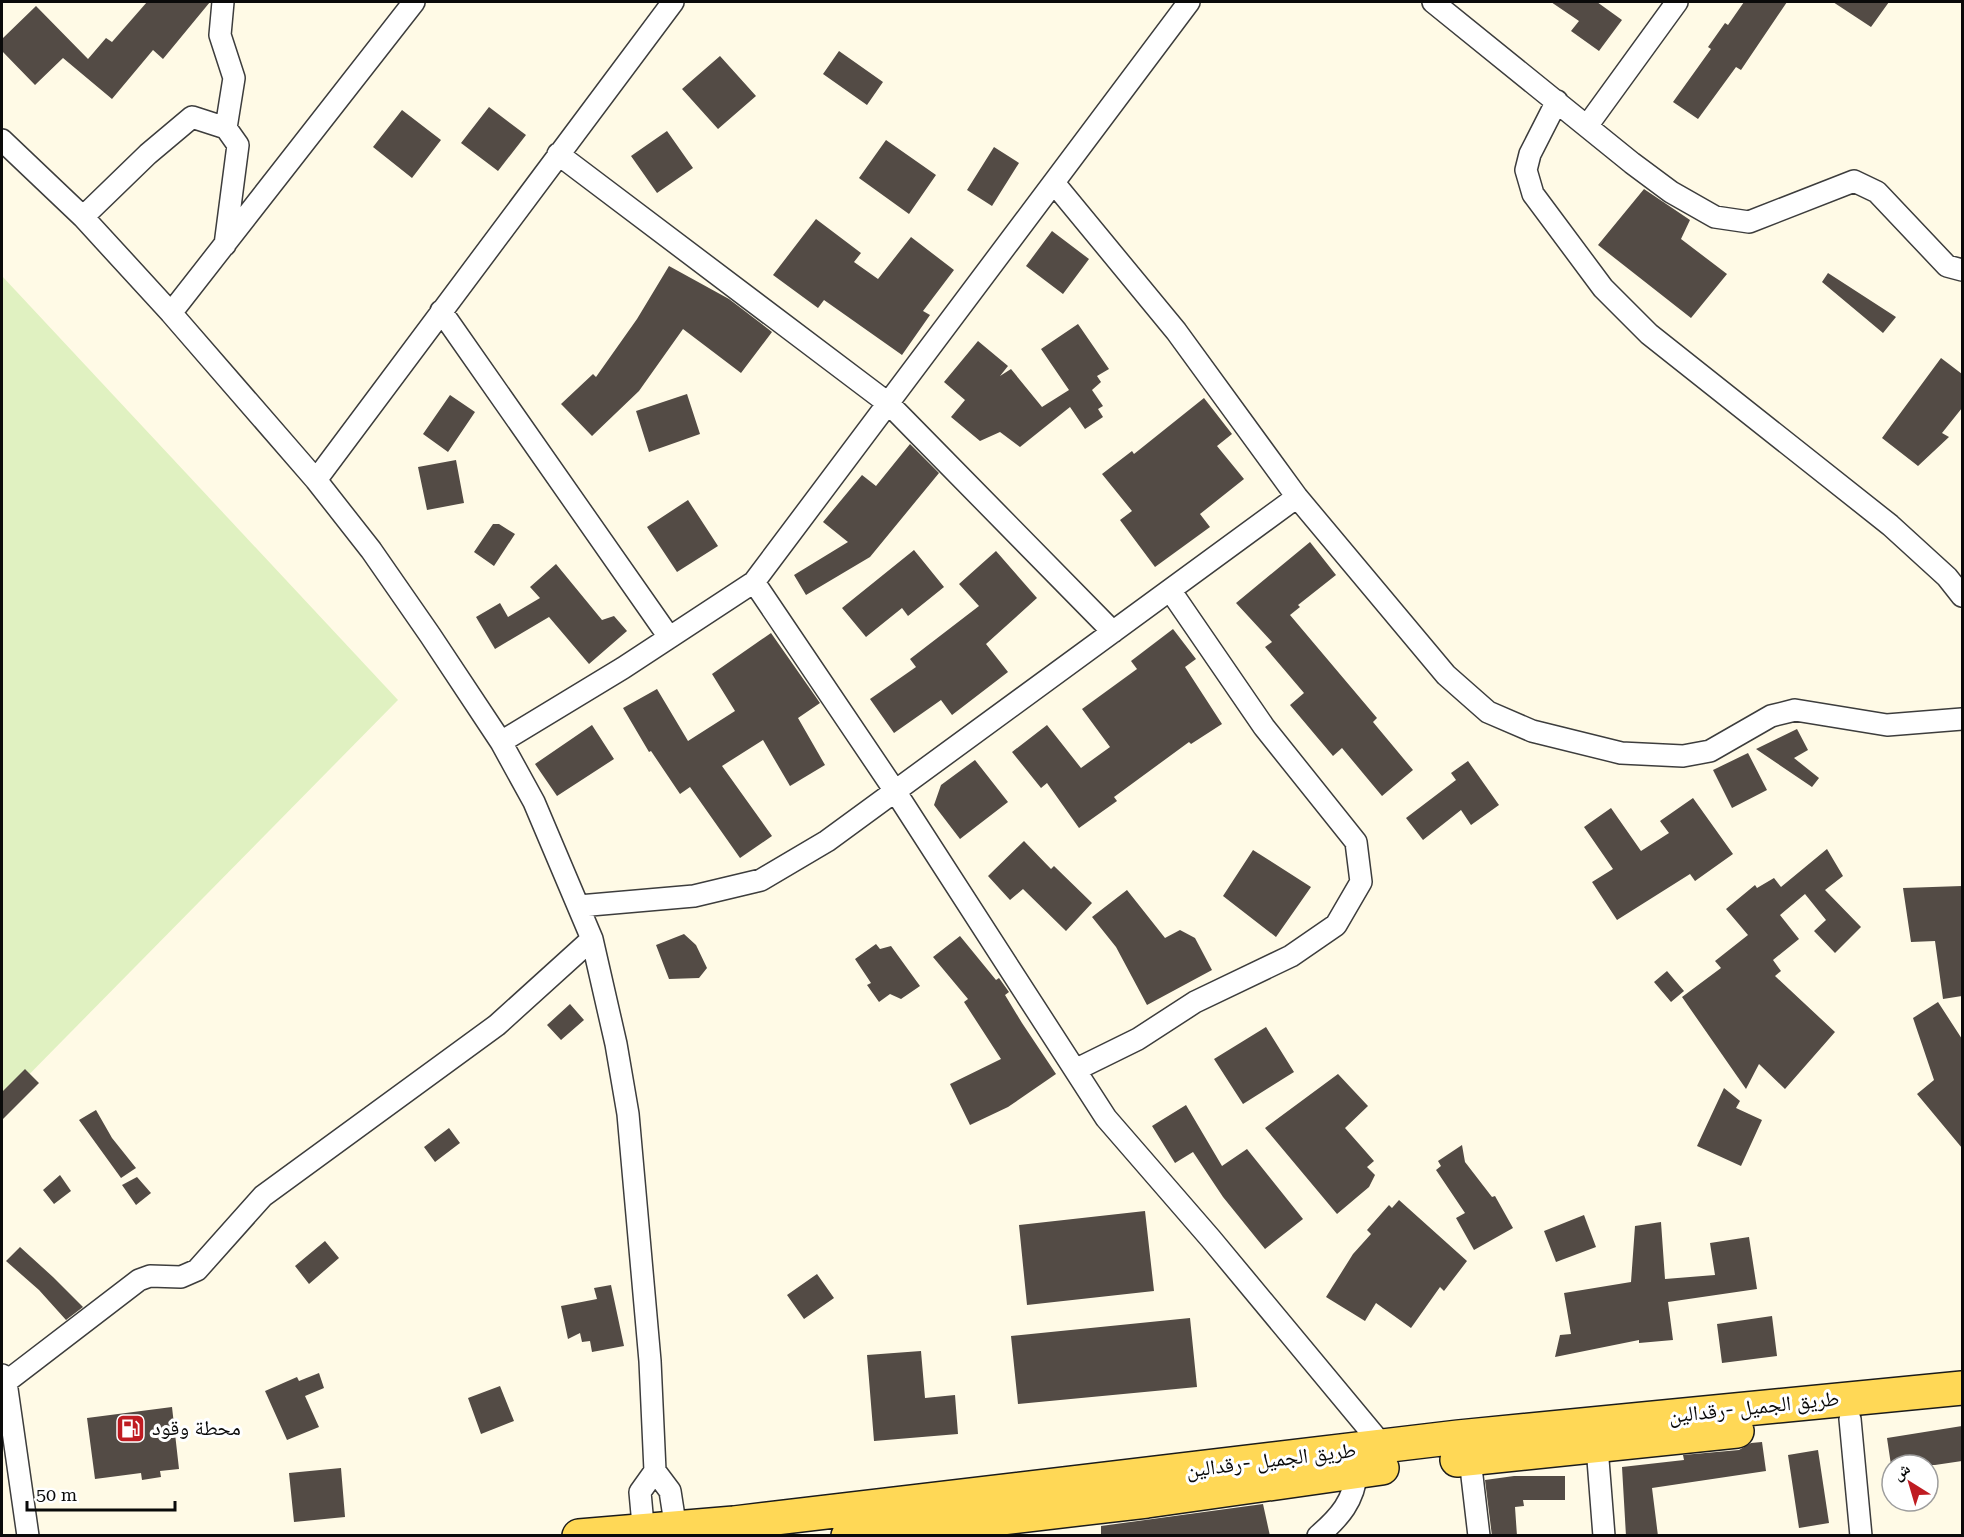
<svg xmlns="http://www.w3.org/2000/svg" width="1964" height="1537" font-family="'Roboto Serif','Noto Naskh Arabic',serif">
<rect width="100%" height="100%" fill="#fffae6"/>
<path fill="#e0f1c1" d="M2 276 398 700 2 1102Z"/>
<path fill="#534b45" d="M147 2H210L163 59 153 50 112 99 63 58 35 85 2 51V39L36 6 88 59 106 38 112 42Z
M1551 2H1597L1622 20 1599 51 1571 31 1579 21Z
M1744 2H1787L1741 70 1736 67 1698 119 1673 102 1711 49 1708 47 1725 23 1728 25Z
M1833 2H1889L1871 27Z
M839 51 883 82 867 105 823 74Z
M720 56 756 96 718 129 682 89Z
M489 107 526 135 498 171 461 143Z
M402 110 441 140 412 178 373 147Z
M667 131 693 168 657 193 631 156Z
M886 140 936 175 909 214 859 178Z
M994 147 1019 163 992 206 967 190Z
M1644 189 1690 220 1681 239 1727 274 1691 318 1598 245Z
M816 219 861 253 854 262 878 279 911 237 954 270 923 311 930 315 902 355 824 300 818 308 773 275Z
M1052 231 1089 259 1063 294 1026 266Z
M669 266 729 299 772 332 741 373 683 329 639 391 592 436 561 404 593 374 596 377 637 319Z
M1828 273 1896 317 1883 333 1822 282Z
M1078 324 1109 369 1097 376 1101 382 1092 390 1103 406 1098 409 1103 417 1085 429 1070 407 1020 447 1000 432 980 441 951 417 965 400 944 382 978 341 1008 366 1000 376 1011 369 1042 407 1069 390 1041 349Z
M1941 358 1962 374V408L1942 433 1949 437 1918 466 1882 438Z
M687 394 700 434 649 452 636 411Z
M450 395 475 412 448 452 423 434Z
M1204 398 1232 434 1217 446 1244 479 1200 514 1210 527 1155 567 1120 520 1132 511 1102 474 1132 451 1134 454Z
M910 444 939 473 870 557 806 595 794 575 848 542 823 522 862 475 876 486Z
M456 460 464 503 427 510 418 467Z
M688 500 718 546 677 572 647 527Z
M493 524H499L515 534 494 566 474 552Z
M1310 542 1336 575 1298 605 1300 607 1290 615 1377 718 1373 722 1413 770 1382 796 1342 748 1333 756 1290 705 1304 693 1265 647 1272 642 1236 603Z
M914 550 944 587 908 616 902 608 866 637 842 608Z
M996 551 1037 598 986 644 1008 672 952 715 941 700 894 733 870 699 916 667 910 659 979 606 959 584Z
M556 564 602 620 614 616 627 631 589 664 549 617 495 649 476 617 500 603 508 617 540 598 530 587Z
M1173 629 1196 659 1185 667 1222 724 1191 744 1189 742 1114 797 1117 801 1079 828 1047 783 1041 788 1012 752 1047 725 1081 768 1110 747 1082 709 1137 669 1131 661Z
M771 633 820 703 798 718 825 765 790 786 763 740 722 766 772 836 740 858 690 787 680 794 651 751 649 752 623 708 657 689 688 741 735 711 712 674Z
M592 725 614 759 557 796 535 764Z
M1797 729 1808 750 1794 758 1819 778 1812 787 1756 749Z
M1748 753 1767 790 1732 808 1713 770Z
M975 760 1008 802 960 839 934 805 941 785Z
M1468 761 1499 805 1471 825 1461 810 1423 840 1406 818 1456 780 1451 773Z
M1693 798 1733 854 1695 881 1690 874 1617 920 1592 882 1613 869 1584 827 1611 808 1641 851 1669 833 1660 821Z
M1024 841 1051 869 1054 866 1092 903 1066 931 1023 889 1010 900 988 876Z
M1827 849 1843 876 1825 890 1861 927 1835 953 1814 931 1826 920 1805 894 1780 915 1799 939 1773 960 1781 971 1775 976 1835 1032 1785 1089 1759 1064 1746 1089 1682 997 1721 968 1715 961 1748 935 1726 909 1755 885 1757 888 1774 878 1781 887Z
M1253 850 1311 887 1276 937 1223 896Z
M1962 886V996L1943 999 1935 941 1911 942 1903 888Z
M1127 890 1165 938 1180 930 1195 938 1212 970 1147 1005 1116 947 1092 917Z
M684 934 696 945 707 968 699 978 669 979 656 945Z
M960 936 996 980 999 978 1009 992 1005 995 1022 1023 1056 1074 1008 1107 970 1125 950 1084 1001 1059 964 1002 968 999 933 957Z
M876 944 880 949 891 946 920 986 901 999 890 994 879 1002 867 985 871 983 855 959Z
M1667 971 1684 991 1671 1002 1654 982Z
M1938 1002 1962 1039V1148L1917 1094 1934 1080 1913 1018Z
M570 1004 584 1020 561 1040 547 1025Z
M1266 1027 1294 1072 1243 1104 1214 1059Z
M25 1069 39 1083 2 1120V1092Z
M1338 1074 1368 1106 1345 1128 1374 1161 1367 1167 1375 1175 1369 1187 1337 1214 1265 1128Z
M1724 1088 1740 1101 1736 1108 1762 1120 1741 1166 1697 1146Z
M1186 1105 1222 1166 1247 1149 1303 1219 1265 1249 1223 1197 1193 1152 1175 1163 1152 1126Z
M96 1110 112 1138 136 1168 121 1178 79 1120Z
M449 1128 460 1143 435 1162 424 1147Z
M1462 1145 1465 1162 1492 1197 1495 1196 1513 1228 1474 1250 1456 1218 1465 1213 1436 1170 1441 1166 1438 1161Z
M60 1175 71 1191 54 1204 43 1190Z
M137 1177 151 1193 136 1205 122 1185Z
M1399 1200 1467 1261 1444 1291 1440 1287 1411 1328 1376 1303 1365 1321 1326 1297 1353 1254 1371 1234 1367 1230 1389 1205 1392 1208Z
M1145 1211 1154 1291 1027 1305 1019 1225Z
M1584 1215 1596 1247 1556 1262 1544 1231Z
M1661 1222 1665 1279 1715 1275 1710 1243 1749 1237 1757 1289 1668 1302 1673 1340 1639 1343V1340L1555 1357 1560 1335 1571 1334 1564 1293 1631 1282 1635 1226Z
M325 1241 339 1258 309 1284 295 1266Z
M20 1247 53 1277 83 1307 66 1320 39 1290 6 1261Z
M817 1274 834 1298 804 1319 787 1295Z
M611 1285 624 1346 592 1352 590 1341 582 1342 580 1333 568 1339 561 1306 597 1299 594 1288Z
M1772 1316 1777 1356 1722 1363 1717 1324Z
M1190 1318 1197 1387 1018 1404 1011 1336Z
M921 1351 925 1398 955 1395 958 1434 874 1441 867 1355Z
M319 1373 324 1388 305 1396 319 1427 287 1440 265 1391 297 1377 299 1381Z
M500 1386 514 1421 481 1434 468 1398Z
M172 1407 179 1469 160 1471 161 1477 142 1480 141 1473 95 1479 87 1418Z
M1962 1426V1461L1935 1465H1891L1887 1438Z
M1762 1442 1766 1471 1652 1488 1658 1536H1626L1622 1467 1684 1460 1683 1455 1739 1450 1751 1443Z
M1818 1450 1829 1523 1799 1528 1788 1455Z
M341 1468 345 1517 294 1522 289 1473Z
M1514 1476H1565V1500H1523L1524 1506 1515 1507 1517 1536H1492L1485 1480Z
M1263 1504 1270 1536H1101V1526Z"/>
<g fill="none" stroke-linecap="round" stroke-linejoin="round">
<defs>
<path id="minor" d="M223 2 220 35 234 78 226 128
M1433 2 1632 163 1671 192 1715 217 1749 222 1854 181 1877 192 1947 266 1962 270
M1557 101 1530 154 1526 170 1533 194 1603 288 1649 334 1890 525 1947 577 1962 596
M1587 126 1677 2
M2 140 83 217 171 313 316 480 371 550 430 635 501 742 534 802 592 939 616 1044 628 1114 637 1215 650 1361 655 1471 670 1491 677 1536
M558 154 889 404 1113 632
M1054 183 1176 331 1297 497 1446 675 1488 712 1532 731 1621 753 1683 756 1710 751 1771 716 1795 710 1887 725 1962 719
M83 217 148 154 192 117 226 128 238 145 225 245
M441 311 669 637
M171 313 414 2
M316 480 673 2
M754 582 895 791 1106 1118 1211 1239 1383 1446
M501 742 623 668 754 582 1189 2
M579 906 694 896 761 880 827 841 1297 497
M1075 1070 1138 1039 1195 1002 1291 956 1336 925 1361 882 1356 842 1264 727 1170 590
M2 1375 6 1382 28 1536
M6 1382 139 1280 150 1276 181 1277 197 1270 263 1196 497 1025 592 939
M1850 1419 1861 1536
M1597 1447 1604 1536
M1470 1459 1479 1536
M644 1536 640 1492 655 1471
M1318 1536C1340 1517 1354 1501 1357 1471"/>
<path id="primary" d="M1457 1460 1737 1431
M579 1536 734 1523 1458 1437 1962 1388
M848 1536 1147 1501 1382 1468"/>
</defs>
<use href="#minor" stroke="#3d3d3d" stroke-width="24"/>
<use href="#primary" stroke="#1b1b1b" stroke-width="36"/>
<use href="#minor" stroke="#fff" stroke-width="21"/>
<use href="#primary" stroke="#ffd856" stroke-width="33"/>
</g>
<defs>
<symbol id="fuel-square" viewBox="-11 -11 22 22"><rect x="-9" y="-9" width="18" height="18" rx="4" fill="#bf1c22" stroke="#fff"/><path d="M-5.5-6h7V0h2V4h1.3V-2.5L3-4.5l.8-.8L6-3V5H2.5V1h-1V6h-7ZM-4.2-4.7v3.2H.2V-4.7Z" fill="#fff"/></symbol>
</defs>
<g fill-rule="evenodd">
<use href="#fuel-square" x="114" y="1412" width="33" height="33"/>
</g>
<g text-anchor="middle" stroke-width="6" stroke-linejoin="round" paint-order="stroke">
<g font-size="21" fill="#0a0a0a" stroke="#fff">
<text transform="translate(1754 1407) rotate(-6)" y="7">طريق الجميل -رقدالين</text>
<text transform="translate(1271 1460) rotate(-7)" y="7">طريق الجميل -رقدالين</text>
</g>
<g font-size="21" fill="#0a0a0a" stroke="#fff" text-anchor="start">
<text x="152" y="1435">محطة وقود</text>
</g>
</g>
<rect width="1964" height="1537" fill="none" stroke="#0a0a0a" stroke-width="6"/>
<g transform="translate(1910 1483) rotate(323)"><circle r="28" fill="#ffffff" stroke="#9d9d9d" stroke-width="1.5"/>
<path d="M0-4.5L10 22L0 15L-10 22Z" fill="#bf1c22"/>
<text y="-9" font-size="16" font-weight="bold" text-anchor="middle" fill="#0a0a0a">ش</text>
</g>
<path d="M27 1501v9h148v-9" fill="none" stroke="#0a0a0a" stroke-width="3"/>
<text x="36" y="1501" font-size="18" fill="#0a0a0a" stroke="#ffffff" stroke-width="4.5" paint-order="stroke">50 m</text>
</svg>
